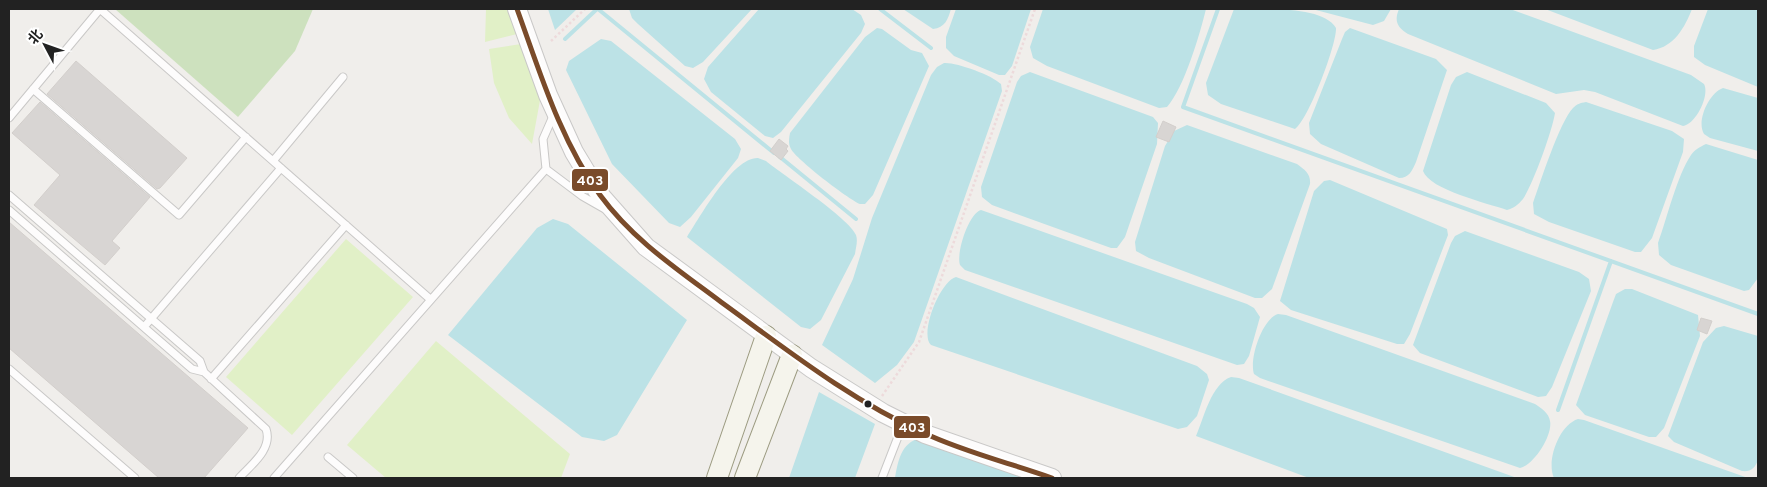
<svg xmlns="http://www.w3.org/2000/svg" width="1767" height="487" font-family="Overpass,'Noto Sans SC',sans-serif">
<rect width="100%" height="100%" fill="#f0eeeb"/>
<path fill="#e1f0c7" d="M486 9H508L517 34 485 42Z
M521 44 541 95 532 144 509 118 494 83 489 49Z
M346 239 413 297 292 435 226 377Z
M436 341 570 454 561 478H386L347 445Z"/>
<path fill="#cde1be" d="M115 9H313L295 51 238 117Z"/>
<path fill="#bce2e6" d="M548 9H577L555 30Z
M629 9H752L703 62 693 68 685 66 638 24 632 18Z
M759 9H852L861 15 865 24 861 33 781 132 773 138 765 136 711 92 704 79 708 67Z
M903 9H951C948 19 945 28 933 29Z
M956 9H1031L1012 66 1005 75H999L954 56 946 48V37Z
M1043 9H1206C1200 34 1184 88 1167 107L1159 108 1047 66 1033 58 1030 47Z
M1234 9C1257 9 1323 5 1336 28 1337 44 1308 121 1295 129L1221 104 1208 95 1206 83Z
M1312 9H1391L1384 21 1373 25Z
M1399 9H1510L1691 75 1704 84C1710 95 1696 124 1683 126L1595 92 1584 90 1556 94 1408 34C1397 27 1394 21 1399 9Z
M1545 9H1692C1685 27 1674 47 1653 50Z
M1708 9H1758V87L1705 65 1694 57V46Z
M877 28 882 29 911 50 922 53 929 66 873 195 865 204H860C848 199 796 159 791 149 788 144 789 138 790 133L865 37Z
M1350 28 1436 59 1447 70 1416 162C1412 171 1409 178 1399 178L1321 144 1310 134 1309 123 1342 39 1345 32Z
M601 39 611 41 735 139 741 149 738 158 691 217 680 227 669 223 612 164 566 70 569 61Z
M944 63C956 62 992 75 1001 84L1002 91 914 342 897 365 875 383 822 345 853 279 872 218 931 75 937 67Z
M1030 72 1153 117 1158 123 1157 144 1125 237 1117 248H1111L992 205 982 197 981 187 1017 82 1021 76Z
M1467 72 1546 103 1555 113C1552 132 1533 184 1523 199 1518 205 1514 208 1507 210 1487 203 1430 190 1423 171L1451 85 1456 77Z
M1723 88 1758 98V151L1710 138 1704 134C1696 121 1709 93 1723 88Z
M1586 102 1672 131 1684 139 1683 152 1652 238 1641 252H1635L1549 222 1534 214 1533 203C1540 183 1560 121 1573 108 1577 104 1580 103 1586 102Z
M1187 125 1297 164C1305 170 1311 174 1310 184L1272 289 1262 298H1255L1149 258 1136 251 1135 242 1165 146 1174 131Z
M1706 144 1758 160V278L1749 290 1744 291 1671 265 1659 255 1658 243C1667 218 1677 176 1691 155 1695 149 1700 147 1706 144Z
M758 158 766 161C783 175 849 218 856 235 858 241 856 247 855 254L821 320 810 329 801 327 687 237C700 217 733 157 758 158Z
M1330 180 1447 229 1448 235 1410 334 1404 344H1397L1291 310 1280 301 1314 191 1324 181Z
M981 210 1247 304 1254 308 1260 317 1249 356 1244 364 1237 365 965 270 960 265C956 254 968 214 981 210Z
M553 219 568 224 687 320 617 435 604 441 582 437 448 335 537 228Z
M1465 231 1579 272 1589 279 1591 291 1552 387 1546 396 1538 397 1420 353 1413 345 1451 243 1455 236Z
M956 277 1197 366 1207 374 1209 380 1197 416 1187 427 1178 429 931 345C919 334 940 281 956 277Z
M1625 289H1632L1698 315 1700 336 1664 428 1656 437H1649L1585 415 1576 405 1613 302 1616 294Z
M1278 314 1286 315 1535 404C1541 408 1549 413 1550 421 1553 435 1534 465 1520 468L1260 378 1254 374C1249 359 1262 319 1278 314Z
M1724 326 1758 336V460C1755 468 1751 472 1742 471L1674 442 1668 436 1703 342 1716 328Z
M1231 377 1239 378 1517 478H1309L1196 436C1204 418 1211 384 1231 377Z
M819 392 875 424 855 478H789Z
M1578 419 1584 420 1748 478H1554C1546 461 1559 425 1578 419Z
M920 438 1028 478H895C898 461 901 443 920 438Z"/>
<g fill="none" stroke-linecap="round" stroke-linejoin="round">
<path stroke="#bce2e6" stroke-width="4" d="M598 9 774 153
M880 9 931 48
M1218 9 1183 107 1758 314
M565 39 597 9
M780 157 856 219
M1558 410 1611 261"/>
</g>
<path fill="#d8d5d3" stroke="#d3cfcc" d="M76 61 187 158 160 188 157 189 47 94Z
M40 102 150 197 112 241 120 248 105 265 34 205 60 175 12 133Z
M1163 121 1176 127 1169 142 1156 137Z
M779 139 788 146 786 149 788 151 781 160 770 151Z
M9 222 248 428 204 478H159L9 348Z
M1701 318 1712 321 1707 334 1697 330Z"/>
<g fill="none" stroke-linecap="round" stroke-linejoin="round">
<defs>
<path id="service" d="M100 9 430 299
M33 89 179 215 246 137
M554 114 543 139 546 169 582 196 603 208
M9 118 100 9
M273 161 343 77
M9 195 200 361 204 372
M9 210 192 369 204 372 266 429C273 449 251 465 239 478
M144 327 281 168
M9 369 135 478
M211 379 346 225
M328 457 353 478
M274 478 546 169
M882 478 903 424"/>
<path id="tertiary" d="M517 9 548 95 574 152 600 195 646 247 811 368 883 413 925 434 1052 478"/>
<path id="secondary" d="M717 478 766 336
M745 478 792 355"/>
</defs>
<use href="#service" stroke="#c9c8c7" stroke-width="9"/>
<use href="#tertiary" stroke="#c9c8c7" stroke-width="20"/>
<use href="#secondary" stroke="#9c9b81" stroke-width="22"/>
<path stroke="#eddadb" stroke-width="2.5" stroke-dasharray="2.5 2.5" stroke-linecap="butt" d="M551 41 585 9
M882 396 919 342 1035 9"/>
<use href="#service" stroke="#fdfcfc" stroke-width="7"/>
<use href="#tertiary" stroke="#fdfcfc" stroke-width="18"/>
<use href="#secondary" stroke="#f5f4ec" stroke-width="20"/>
<defs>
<path id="bus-1" d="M517 9C540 72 560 140 600 195 633 240 677 269 721 302 786 349 850 400 924 433 964 452 1010 463 1052 478"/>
</defs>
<use href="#bus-1" stroke="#fff" stroke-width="9"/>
<use href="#bus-1" stroke="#7a4b2a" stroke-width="5"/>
</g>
<circle fill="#222" stroke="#fff" stroke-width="2" cx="868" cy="404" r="4.5"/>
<g stroke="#fff" stroke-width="2">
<rect x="571" y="168" width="38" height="24" rx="5" fill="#7a4b2a"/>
<rect x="893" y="415" width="38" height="24" rx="5" fill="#7a4b2a"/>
</g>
<g font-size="14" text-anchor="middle" font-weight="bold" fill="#fff">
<text x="590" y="185">403</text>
<text x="912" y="432">403</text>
</g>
<rect width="1767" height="487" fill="none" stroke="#222222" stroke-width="20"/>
<g transform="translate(45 45) rotate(311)" stroke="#ffffff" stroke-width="4" paint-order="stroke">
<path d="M0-4L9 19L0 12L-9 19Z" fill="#222222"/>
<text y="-8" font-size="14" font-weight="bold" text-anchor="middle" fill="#222222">北</text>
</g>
</svg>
